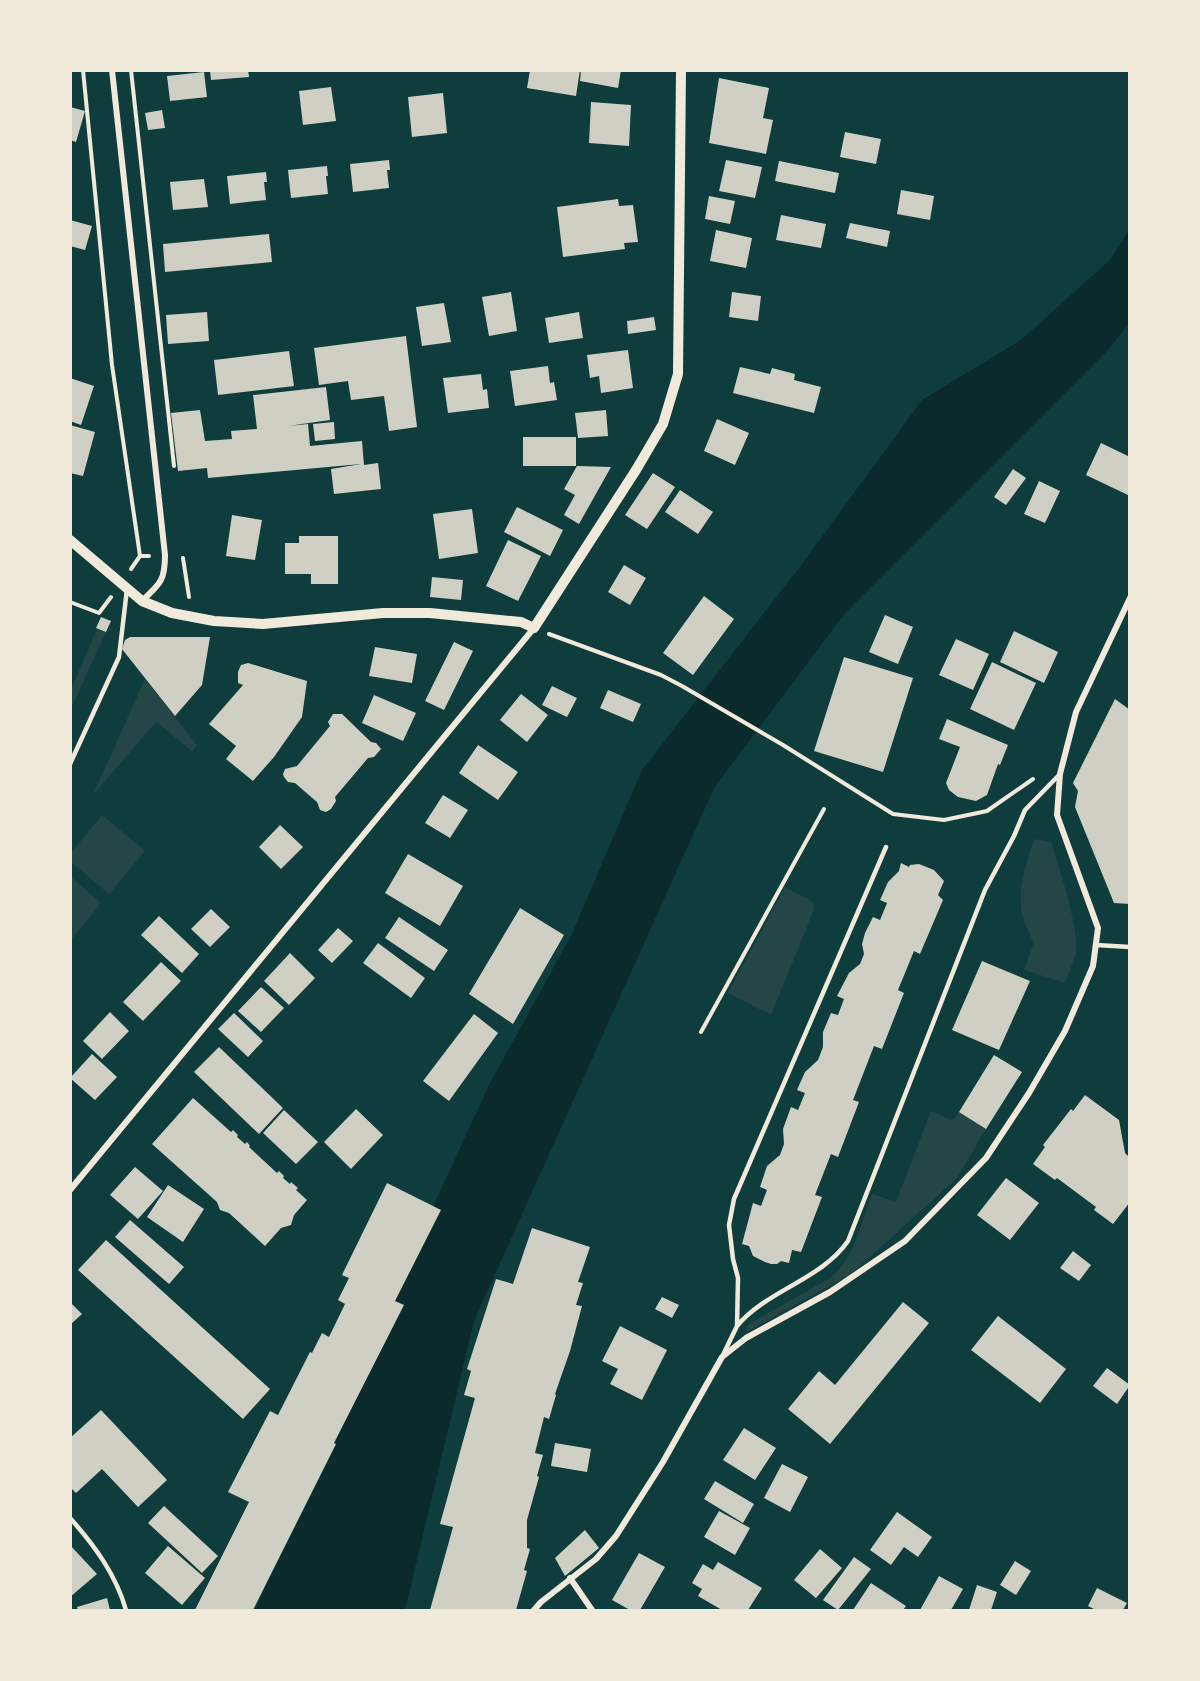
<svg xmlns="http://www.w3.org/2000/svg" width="1200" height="1681" font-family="'PT Sans',sans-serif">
<rect width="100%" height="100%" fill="#0f3d3e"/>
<path fill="#244646" d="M97 629 106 632 73 704H71V689Z
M145 679 197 745 192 751 156 722 93 795Z
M102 815 145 851 109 894 71 862V853Z
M1034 839 1051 842C1059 867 1079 927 1076 952 1074 962 1068 973 1065 983L1024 970 1034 942C1011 905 1022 878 1034 839Z
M71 877 101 903 71 940Z
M785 887 808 899 814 904 813 912 771 1015 728 993Z
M931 1111 953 1121 959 1112 986 1129 957 1178 851 1274 748 1331 745 1330 749 1324 830 1278C855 1258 861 1223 872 1194L896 1202Z"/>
<path fill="#0a2a2b" d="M1129 230V323L1110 348 845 613 714 788 474 1321 405 1610H255L410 1257 489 1085 571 936 642 770 802 564 922 400 1021 340 1110 260Z"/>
<path fill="#cfcfc3" d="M210 70H248L249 77 211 80Z
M530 70H580L576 96 527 88Z
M581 70H621L618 88 580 81Z
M204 72 207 97 170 101 167 76Z
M719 78 769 88 763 118 773 120 766 154 709 143Z
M331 87 336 121 303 125 299 91Z
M443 93 447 133 412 137 408 97Z
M591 102 631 105 629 146 589 143Z
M70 107 85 111 76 142 70 140Z
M162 110 165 128 148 130 145 113Z
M845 132 881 139 876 164 840 157Z
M389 160 390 170H387L389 188 353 192 350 164Z
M726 160 762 167 755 198 719 191Z
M779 161 839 173 835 193 775 181Z
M327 166 328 176H326L328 194 291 198 288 170Z
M266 172 267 182H264L266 200 230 204 227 176Z
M204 179 208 207 173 210 170 182Z
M901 190 934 196 930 220 897 214Z
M709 196 735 201 730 224 705 219Z
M618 199 619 206 633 205 638 242 624 243 625 249 563 257 557 207Z
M781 215 826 224 821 248 776 240Z
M70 220 92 226 85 250 70 246Z
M850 223 890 231 887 247 846 238Z
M716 230 752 238 746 268 710 261Z
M269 234 272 262 165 272 163 244Z
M511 292 517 331 489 336 482 297Z
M732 292 761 296 758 321 729 317Z
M444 303 451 342 422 346 416 307Z
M207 312 209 341 168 344 166 315Z
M579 312 583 338 549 343 545 318Z
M654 317 656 330 628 334 627 321Z
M406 336 417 427 389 431 384 396 351 400 348 381 319 385 314 348Z
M628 350 633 388 601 393 599 376 590 378 587 355Z
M289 351 294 386 218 395 214 360Z
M548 366 550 383 554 382 557 400 515 406 510 371Z
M740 367 770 374 772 368 795 374 794 380 821 387 814 413 733 393Z
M481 374 483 390 487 389 489 408 448 413 443 378Z
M70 378 94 386 81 425 70 421Z
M326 387 330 420 288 426 308 424 310 446 362 441 364 465 378 463 381 489 334 494 331 469 361 464 208 478 207 468 178 471 171 413 200 410 205 441 232 439 231 431 257 429 253 395Z
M606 410 608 436 578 438 575 413Z
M717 419 749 433 735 465 704 451Z
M334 422 335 439 315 441 313 424Z
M70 425 95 432 83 476 70 473Z
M523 437H576V466H523Z
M1101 443 1130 457V496L1086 475Z
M577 466 611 467 579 524 564 515 575 495 564 489Z
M1013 469 1026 478 1006 505 994 497Z
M653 473 675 487 647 529 625 515Z
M1039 481 1060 491 1045 523 1024 514Z
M680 490 713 512 698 534 665 512Z
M517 507 563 530 550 556 504 532Z
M472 509 478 553 439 559 433 514Z
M232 515 262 520 255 560 226 556Z
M299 536H338V584H311V574H285V543H299Z
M508 540 541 556 518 601 486 586Z
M624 565 646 578 630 605 608 592Z
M432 577 463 580 461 600 430 597Z
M704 596 734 619 693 675 663 653Z
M885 615 913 627 898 664 869 652Z
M101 617 111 621 106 632 96 628Z
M1014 631 1058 652 1044 683 1000 662Z
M130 637H210L202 685 175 716 122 649 125 640Z
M956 639 989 654 973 690 939 675Z
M454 642 473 651 444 710 425 701Z
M375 647 417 654 412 683 369 676Z
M844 657 913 678 883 772 814 751Z
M992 662 1036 683 1014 730 970 709Z
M248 663 307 681 302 717 274 757 253 781 226 759 236 746 209 724 243 685 238 683V672L241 665Z
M552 686 577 698 567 717 542 705Z
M608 690 641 704 633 722 600 708Z
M521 694 548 715 527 742 500 720Z
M374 695 416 713 403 741 362 723Z
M1115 699 1130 710V904L1114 903 1075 807 1078 791 1073 783Z
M333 714H342L371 742 376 743 381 749 374 757 368 758 335 797 336 801 331 809 326 812 320 810 317 802 295 783 288 782 284 777 283 774 285 769 297 766 330 726 328 722Z
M947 719 1008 745 1000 765 998 764 987 795 976 801 958 797 949 790 946 783 960 747 939 739Z
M478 745 518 772 498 800 459 773Z
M443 795 468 810 450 838 425 823Z
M280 825 303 847 281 869 259 847Z
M408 854 463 886 440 926 385 893Z
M901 863 909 867 910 865 919 864 934 870 944 881 938 895 943 900 920 954 914 951 898 990 904 993 882 1049 874 1046 853 1100 859 1102 838 1157 831 1154 815 1195 822 1197 801 1252 792 1250 789 1263 781 1261 777 1264H771L765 1262 753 1256 749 1246 742 1244 753 1203 761 1206 767 1190 760 1187 767 1166 780 1155 784 1144 783 1129 791 1107 798 1110 805 1093 797 1090 805 1072 818 1060 823 1047V1032L831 1013 838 1015 844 999 837 996 849 973 860 964 864 954 862 944 865 933 873 917 880 920 887 903 880 900 888 882 899 871Z
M520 908 564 935 513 1024 469 994Z
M211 909 230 927 210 947 191 929Z
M159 916 199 954 182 973 141 935Z
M399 917 448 950 434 971 385 938Z
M338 928 353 941 332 963 318 950Z
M378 943 425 978 411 998 363 963Z
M290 953 315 978 289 1005 264 981Z
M982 961 1030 981 999 1050 952 1030Z
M161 962 181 981 143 1021 123 1002Z
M261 987 284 1008 261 1032 238 1011Z
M110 1012 129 1031 102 1059 83 1041Z
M234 1013 263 1041 248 1057 218 1029Z
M474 1014 498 1033 449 1101 423 1081Z
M219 1047 283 1108 259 1134 194 1072Z
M92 1054 117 1077 95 1100 70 1078Z
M994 1055 1022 1072 986 1129 959 1112Z
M1085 1095 1119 1120 1125 1153 1130 1158V1202L1113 1224 1094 1210 1096 1207 1057 1178 1055 1180 1033 1164 1045 1147 1043 1145 1071 1109 1073 1111Z
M193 1098 231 1132 233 1130 238 1135 237 1137 245 1144 247 1142 250 1146 249 1147 277 1173 279 1171 284 1176 283 1178 290 1184 291 1182 298 1188 296 1190 307 1200 294 1215 291 1225 281 1228 265 1246 229 1213 220 1210 217 1202 152 1144Z
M356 1109 383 1135 351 1169 324 1142Z
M284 1110 318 1142 296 1164 263 1133Z
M135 1167 163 1191 138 1219 110 1195Z
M1006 1178 1039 1203 1010 1240 977 1215Z
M387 1183 441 1210 395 1301 404 1305 334 1443 336 1444 253 1610H195L249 1502 228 1492 270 1411 278 1415 310 1352 312 1353 322 1333 329 1337 345 1304 338 1300 349 1278 342 1275Z
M168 1185 204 1209 183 1242 147 1217Z
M130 1220 184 1267 169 1284 115 1237Z
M532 1228 590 1247 578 1282 583 1283 576 1305 582 1306 570 1351 555 1394 556 1395 549 1419 544 1417 535 1453 543 1455 537 1476 539 1477 527 1520V1548L530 1549 524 1570 527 1571 516 1610H430L453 1527 440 1524 475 1398 464 1395 471 1371 467 1369 496 1279 513 1284Z
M106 1240 270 1389 243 1419 78 1270Z
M1073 1251 1091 1265 1079 1281 1060 1268Z
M662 1297 679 1305 672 1318 655 1309Z
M70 1302 82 1314 70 1325Z
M903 1302 929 1323 830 1444 788 1409 819 1371 835 1385Z
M998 1316 1066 1369 1040 1403 971 1350Z
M620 1326 667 1350 642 1400 610 1384 618 1369 602 1361Z
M1107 1368 1130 1385 1117 1404 1093 1386Z
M101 1410 167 1480 138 1507 102 1469 76 1493 70 1487V1438Z
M744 1428 776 1448 755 1480 723 1460Z
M555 1443 591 1449 587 1472 551 1466Z
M782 1464 808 1477 790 1512 764 1498Z
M715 1481 754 1504 743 1523 704 1499Z
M164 1506 218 1556 202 1573 148 1523Z
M719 1511 750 1528 735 1555 704 1537Z
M897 1512 932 1537 918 1557 904 1547 891 1565 870 1550Z
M585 1530 599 1548 565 1576 555 1558Z
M70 1545 97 1574 70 1597Z
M168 1546 205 1578 182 1605 145 1573Z
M820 1549 842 1568 816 1598 794 1580Z
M639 1553 665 1567 640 1610H630L612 1600Z
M854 1557 871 1569 838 1610 823 1600Z
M1015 1561 1031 1571 1016 1595 1000 1585Z
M718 1562 762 1588 748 1610H722L698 1596 702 1589 692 1583 703 1564 713 1570Z
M939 1576 963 1589 951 1610H920Z
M871 1583 906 1606 903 1610H853Z
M977 1585 997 1592 991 1610H969Z
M1097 1588 1127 1603 1123 1610H1096L1088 1606Z
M107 1598 110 1610H78L77 1607Z"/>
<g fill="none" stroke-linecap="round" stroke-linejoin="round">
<path stroke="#f1e9da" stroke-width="4" d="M83 70 112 365 140 556H149
M131 70 174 466
M183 558 189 597
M131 569 140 556
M70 602 99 613 111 597
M549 634 661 675 682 686 783 745 893 814 944 820 987 811 1033 779
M701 1032 824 809"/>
<path stroke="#f1e9da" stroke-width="4.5" d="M70 764 119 657 127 589
M1096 945 1130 947
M737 1326C767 1290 821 1280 848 1241L985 890 1014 836 1025 810 1060 774
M723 1355 737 1326 738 1278 733 1259 729 1225 734 1199 886 847
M70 1518C95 1546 116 1575 126 1610"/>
<path stroke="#f1e9da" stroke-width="6" d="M112 70 165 555C165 581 160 584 142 601
M70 1190 534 628
M570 1578 592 1610
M534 1610 541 1602 596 1559 616 1536 663 1462 722 1357 746 1338 830 1292 905 1241 986 1158 1029 1093 1065 1031 1093 966 1098 928 1057 815 1060 774 1076 712 1130 598"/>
<path stroke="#f1e9da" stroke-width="10" d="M70 540 142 601 172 613 214 621 263 624 383 613H430L521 622 534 628 636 470 663 424 678 374 681 70"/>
</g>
<rect width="1200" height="1681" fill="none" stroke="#f1e9da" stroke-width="144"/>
</svg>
